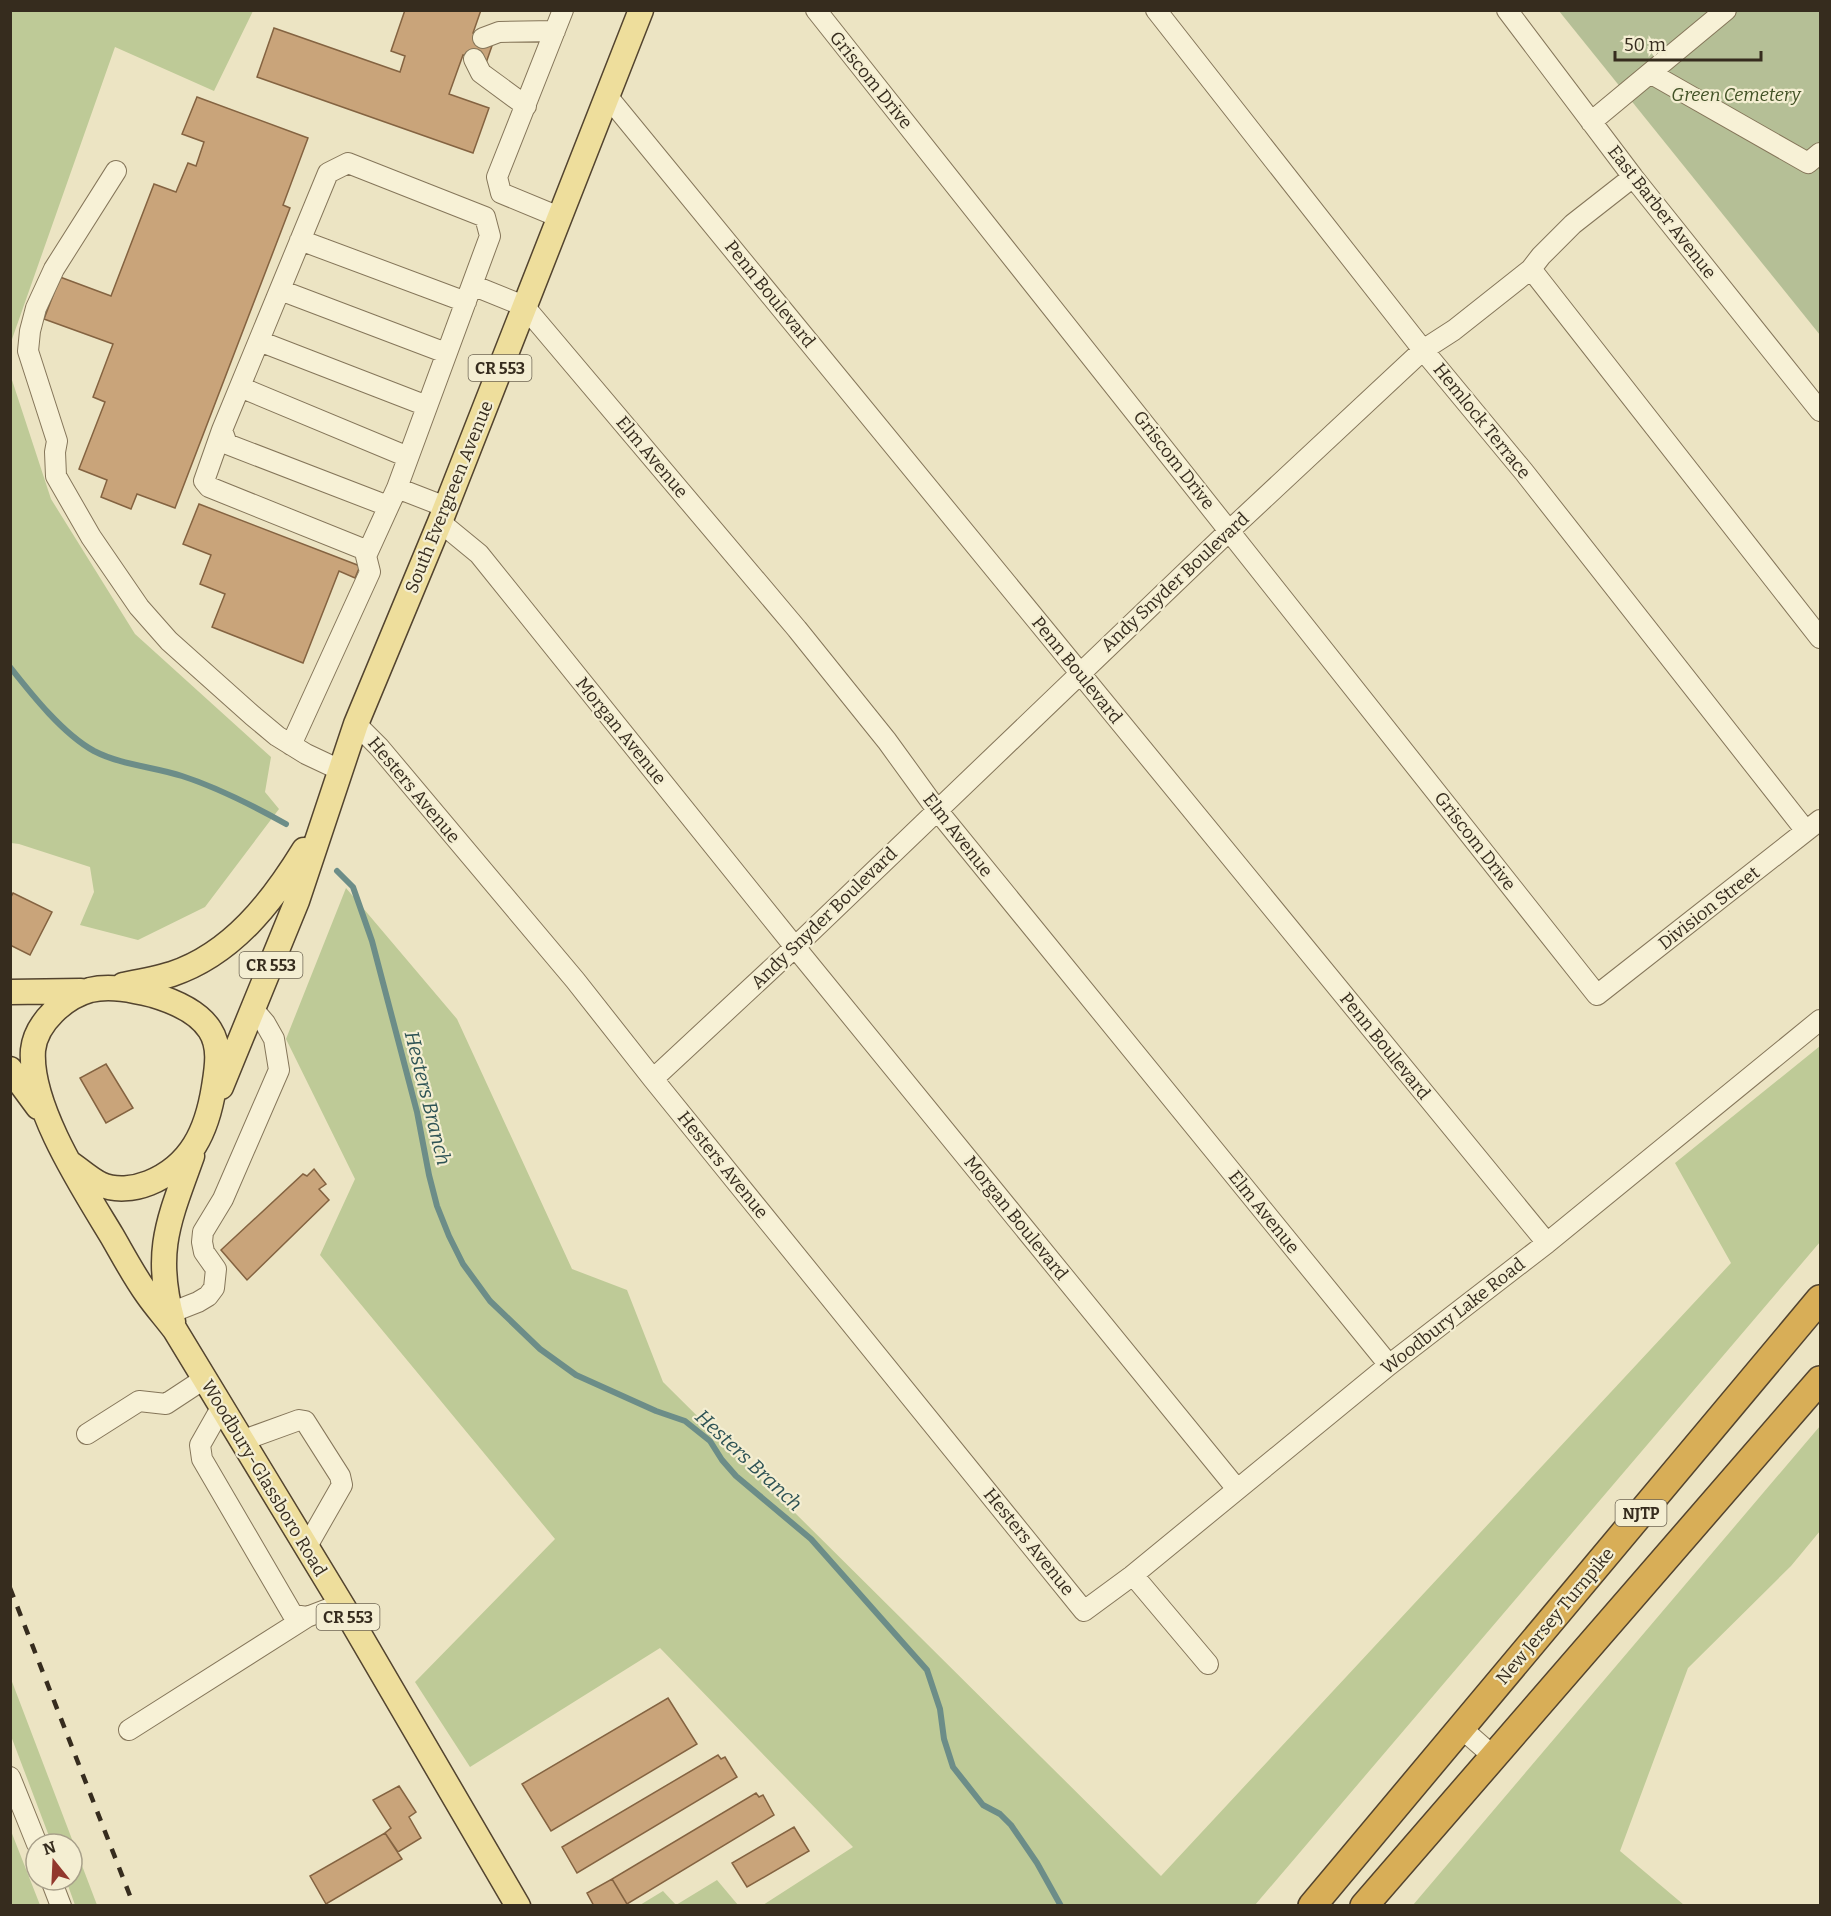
<svg xmlns="http://www.w3.org/2000/svg" width="1831" height="1916" font-family="Bitter,serif">
<rect width="100%" height="100%" fill="#ece4c3"/>
<path fill="#beca97" d="M11 10 253 11 214 91 115 47 11 342Z
M11 377 51 499 135 634 271 757 265 792 279 809 205 907 138 940 80 925 94 892 90 867 19 844 11 843Z
M346 888 457 1019 572 1269 627 1290 663 1382 1161 1876 1731 1263 1675 1163 1820 1046V1242L1255 1905H763L853 1847 660 1648 470 1767 415 1682 555 1539 320 1255 355 1179 286 1039Z
M1820 1426V1531L1791 1566 1688 1668 1620 1851 1684 1905H1413Z
M11 1679 97 1905H75L66 1880H72V1844H52L11 1736Z
M11 1831 40 1905H11Z
M717 1880 738 1905H640L663 1891 676 1905Z"/>
<path fill="#b5bf96" d="M1559 11H1820V335Z"/>
<g fill="none" stroke-linecap="round" stroke-linejoin="round">
<path stroke="#6c8d88" stroke-width="6" d="M10 667C32 695 63 734 94 751 121 765 154 767 182 776 219 788 252 805 286 824
M337 871 353 887 372 941 417 1112 429 1175 437 1206 449 1236 463 1264 490 1301 540 1349 576 1375 656 1411 685 1421 710 1441 722 1460 736 1476 811 1539 927 1670 940 1709 944 1739 953 1767 983 1805 1000 1814 1011 1825 1037 1863 1061 1906"/>
</g>
<path fill="#c9a47a" stroke="#846341" stroke-width="1.5" d="M405 10H481L473 33 494 40 486 63 463 55 449 94 489 108 473 153 257 77 274 28 400 72 405 56 391 51Z
M197 97 308 138 283 205 290 208 175 508 137 494 131 509 101 497 107 480 79 469 105 402 93 397 113 344 44 319 60 277 111 296 154 184 176 192 188 163 196 166 204 142 182 134Z
M199 504 360 566 355 578 339 571 303 663 212 627 225 594 200 584 211 555 183 544Z
M13 893 52 912 30 955 10 945V899Z
M106 1064 133 1108 106 1123 80 1078Z
M314 1169 326 1184 319 1189 329 1200 247 1280 221 1250 303 1174 307 1176Z
M668 1698 697 1744 551 1831 522 1784Z
M718 1755 721 1759 725 1757 737 1777 577 1873 562 1847Z
M399 1786 416 1812 409 1817 421 1838 398 1852 385 1833 391 1828 373 1800Z
M756 1793 759 1797 763 1795 774 1815 627 1904 612 1879Z
M794 1827 809 1851 747 1887 732 1863Z
M385 1833 402 1859 326 1904 310 1876Z
M612 1879 627 1904 624 1906H594L587 1893Z"/>
<g fill="none" stroke-linecap="round" stroke-linejoin="round">
<defs>
<path id="minor" d="M816 10C1078 338 1337 667 1597 995L1820 820
M1156 10 1423 350 1524 472 1806 831
M1507 10 1633 177 1820 411
M483 38 499 32 555 31
M474 59 481 73 526 106
M1650 73 1808 163 1820 153
M608 97 1547 1243
M1591 122 1726 10
M116 171 54 269 36 308 30 331 28 351 57 441 55 452 56 476 91 537 139 607 169 641 253 716 277 736 306 754 340 770
M559 217 501 193 497 177 563 10
M300 240 466 302
M1531 269 1820 638
M472 285 524 306 797 629 887 741 937 810 1389 1365
M280 290 446 353
M259 341 427 406
M240 387 408 457
M222 430 204 481 209 487 368 551
M397 488 446 507
M440 522 479 554 795 947 1237 1489
M356 724 379 747 575 980 653 1079 1084 1611 1133 1575 1389 1365 1547 1243 1820 1020
M291 745 370 572 366 556 397 488 490 236 485 217 348 163 328 173 222 430 227 444 388 506
M653 1079 795 947 1229 531 1423 350 1454 330 1531 269 1541 256 1573 224 1633 177
M170 1313 198 1302 208 1296 214 1288 216 1269 204 1252 202 1242 203 1232 223 1199 279 1070 274 1039 265 1023 253 1009
M221 1408 200 1445 202 1459 293 1615 307 1617 341 1604
M87 1434 139 1401 166 1404 204 1379
M241 1441 299 1420 305 1421 340 1476 342 1485 306 1548
M1133 1575 1208 1664
M1461 1728 1493 1756
M129 1730 307 1617
M10 1777 37 1844
M51 1880 61 1906"/>
<path id="major" d="M123 985C139 982 156 979 172 974 232 954 272 902 304 850
M10 992 81 991
M10 1069 38 1107
M221 1087 297 901 356 724 440 522 641 10
M70 1163C80 1170 90 1179 100 1184 115 1191 134 1189 149 1183 191 1166 207 1131 214 1087 217 1068 221 1047 210 1030 198 1011 173 1001 153 995 133 990 110 985 90 990 65 997 36 1022 33 1050 29 1106 83 1188 112 1236 123 1255 134 1276 147 1294 156 1307 166 1318 175 1330L351 1620 518 1906
M173 1322C153 1252 169 1220 192 1156"/>
<path id="highway" d="M1312 1906 1820 1299
M1364 1906 1820 1380"/>
</defs>
<use href="#minor" stroke="#85765a" stroke-width="22"/>
<use href="#major" stroke="#53442f" stroke-width="27"/>
<use href="#highway" stroke="#53442f" stroke-width="30"/>
<use href="#minor" stroke="#f7f1d6" stroke-width="20"/>
<use href="#major" stroke="#eede9c" stroke-width="24"/>
<use href="#highway" stroke="#d8ae57" stroke-width="27"/>
<path stroke="#362c1e" stroke-width="4.5" stroke-dasharray="10 10" stroke-linecap="butt" d="M10 1588 134 1906"/>
</g>
<g text-anchor="middle" stroke-width="4.5" stroke-linejoin="round" paint-order="stroke">
<g fill="#f4eed2" stroke="#6f6654" stroke-width="1.5">
<rect x="468.5" y="355" width="63" height="26" rx="4.5"/>
<rect x="239.5" y="952" width="63" height="26" rx="4.5"/>
<rect x="1615.5" y="1500" width="51" height="26" rx="4.5"/>
<rect x="316.5" y="1604" width="63" height="26" rx="4.5"/>
</g>
<g font-size="16" font-weight="bold" fill="#362c1e">
<text x="500" y="374">CR 553</text>
<text x="271" y="971">CR 553</text>
<text x="1641" y="1519">NJTP</text>
<text x="348" y="1623">CR 553</text>
</g>
<g font-size="18" fill="#362c1e" stroke="#f4eed2">
<text transform="translate(871 80) rotate(51)" y="6">Griscom Drive</text>
<text transform="translate(1662 212) rotate(52)" y="6">East Barber Avenue</text>
<text transform="translate(770 294) rotate(51)" y="6">Penn Boulevard</text>
<text transform="translate(1482 421) rotate(51)" y="6">Hemlock Terrace</text>
<text transform="translate(652 457) rotate(50)" y="6">Elm Avenue</text>
<text transform="translate(1174 460) rotate(52)" y="6">Griscom Drive</text>
<text transform="translate(449 497) rotate(-68)" y="6">South Evergreen Avenue</text>
<text transform="translate(1175 582) rotate(-43)" y="6">Andy Snyder Boulevard</text>
<text transform="translate(1077 670) rotate(51)" y="6">Penn Boulevard</text>
<text transform="translate(621 731) rotate(51)" y="6">Morgan Avenue</text>
<text transform="translate(414 790) rotate(50)" y="6">Hesters Avenue</text>
<text transform="translate(958 835) rotate(52)" y="6">Elm Avenue</text>
<text transform="translate(1475 841) rotate(52)" y="6">Griscom Drive</text>
<text transform="translate(1709 908) rotate(-38)" y="6">Division Street</text>
<text transform="translate(824 918) rotate(-44)" y="6">Andy Snyder Boulevard</text>
<text transform="translate(1385 1046) rotate(51)" y="6">Penn Boulevard</text>
<text transform="translate(723 1165) rotate(51)" y="6">Hesters Avenue</text>
<text transform="translate(1264 1212) rotate(51)" y="6">Elm Avenue</text>
<text transform="translate(1016 1218) rotate(51)" y="6">Morgan Boulevard</text>
<text transform="translate(1453 1316) rotate(-38)" y="6">Woodbury Lake Road</text>
<text transform="translate(264 1478) rotate(59)" y="6">Woodbury-Glassboro Road</text>
<text transform="translate(1029 1542) rotate(51)" y="6">Hesters Avenue</text>
<text transform="translate(1555 1616) rotate(-50)" y="6">New Jersey Turnpike</text>
</g>
<g font-size="18" font-style="italic" fill="#415125" stroke="#f4eed2">
<text x="1736" y="101">Green Cemetery</text>
</g>
<g font-size="20" font-style="italic" fill="#2e5355" stroke="#f4eed2">
<text transform="translate(428 1098) rotate(76)" y="7">Hesters Branch</text>
<text transform="translate(749 1460) rotate(43)" y="7">Hesters Branch</text>
</g>
</g>
<rect width="1831" height="1916" fill="none" stroke="#362c1e" stroke-width="24"/>
<g transform="translate(54 1862) rotate(342)"><circle r="28" fill="#f4eed2" stroke="#a8a08a" stroke-width="1.5"/>
<path d="M0-4.5L10 22L0 15L-10 22Z" fill="#92382d"/>
<text y="-9" font-size="16" font-weight="bold" text-anchor="middle" fill="#362c1e">N</text>
</g>
<path d="M1615 51v9h146v-9" fill="none" stroke="#362c1e" stroke-width="3"/>
<text x="1624" y="51" font-size="18" fill="#362c1e" stroke="#f4eed2" stroke-width="4.5" paint-order="stroke">50 m</text>
</svg>
